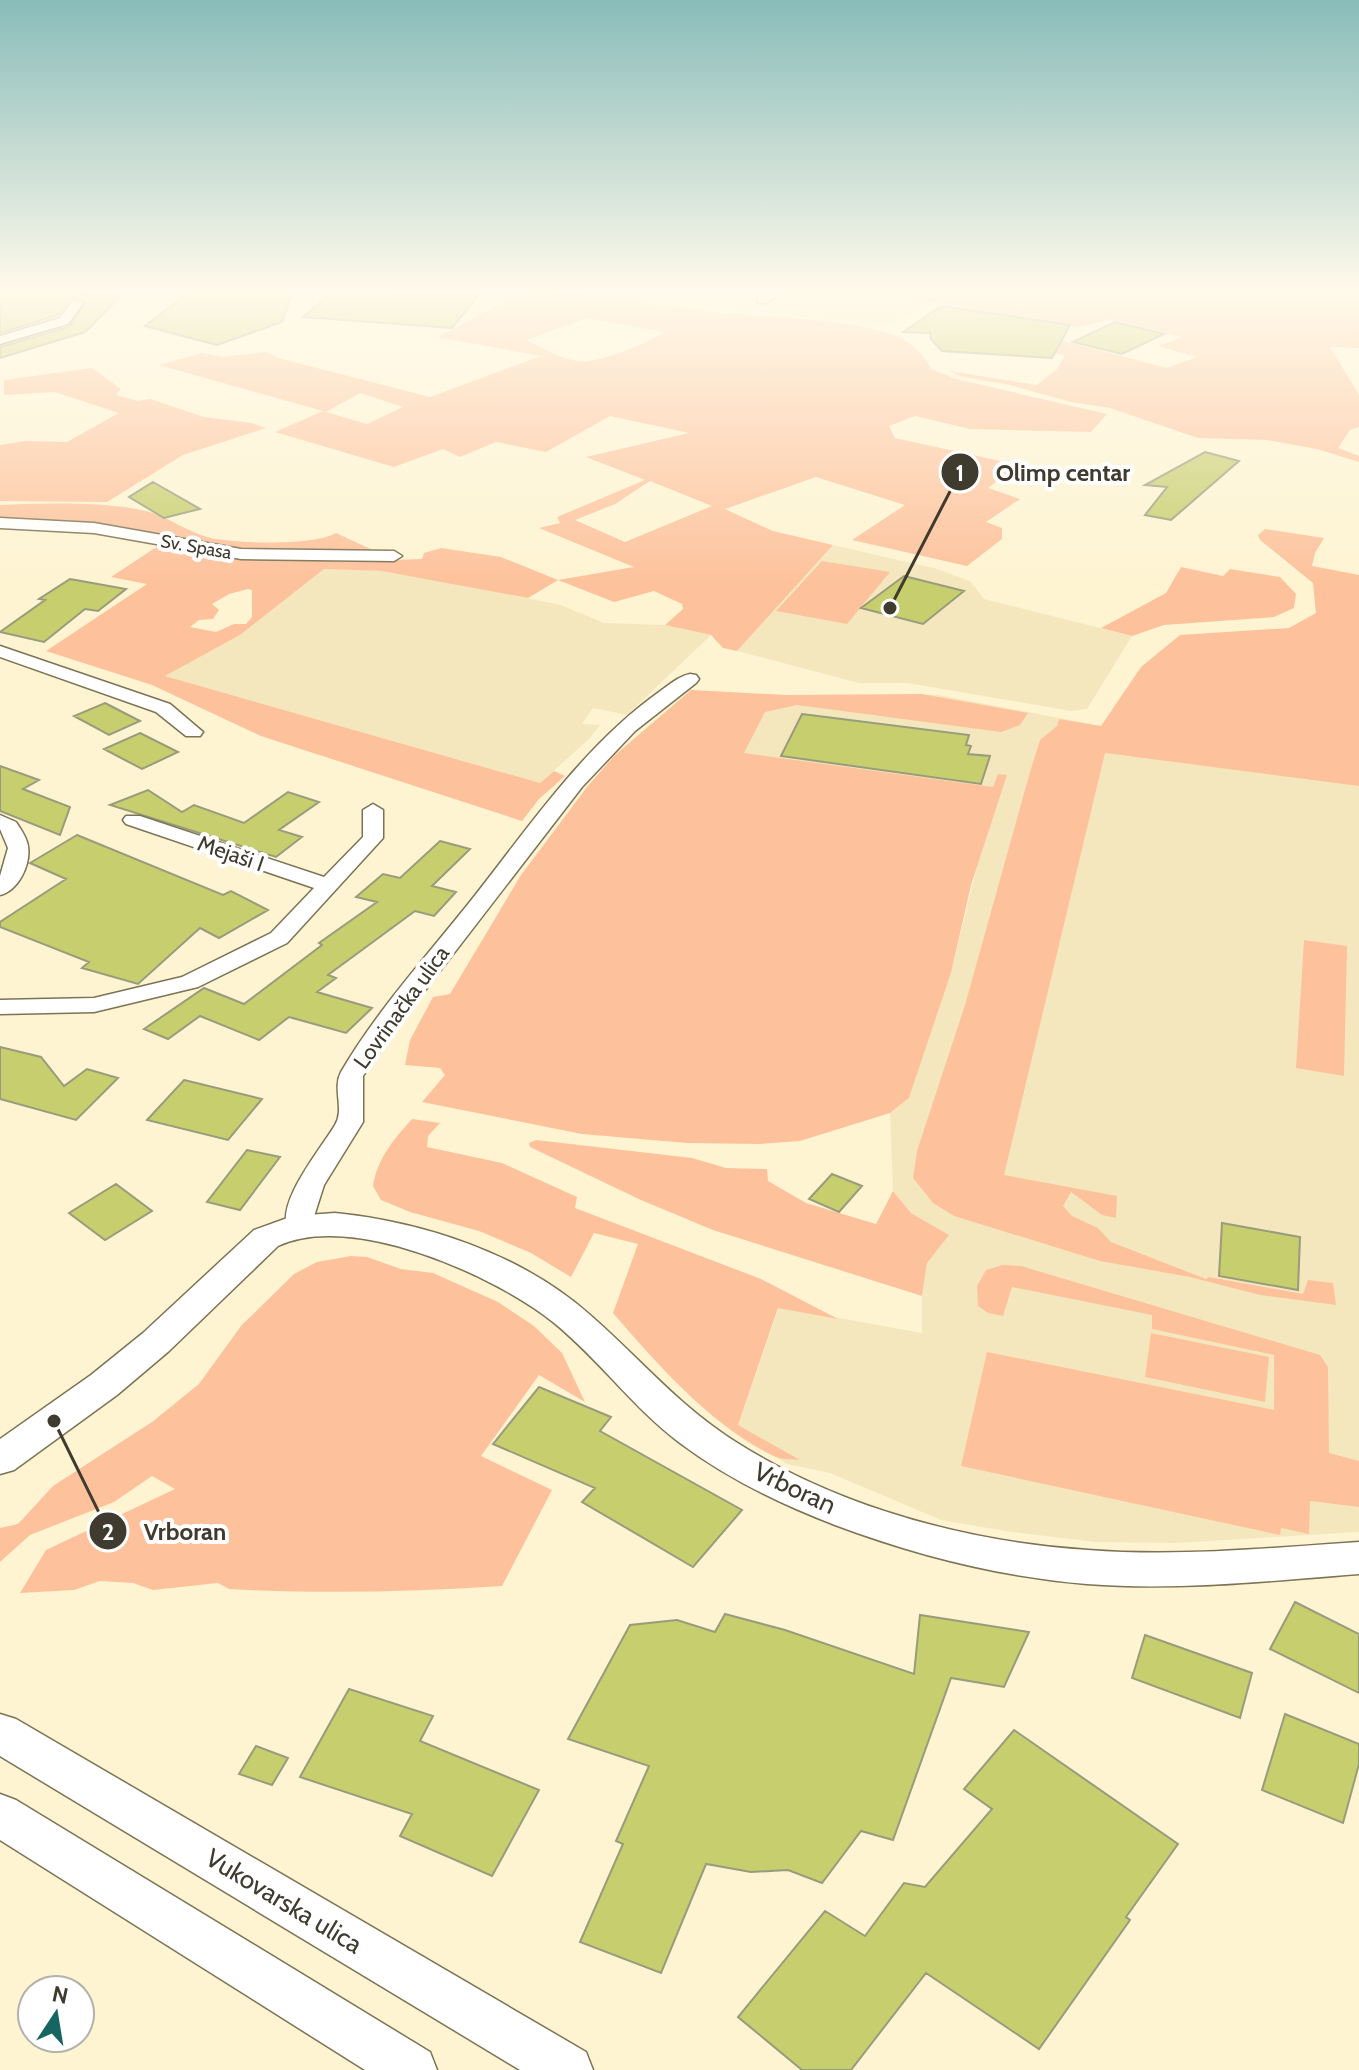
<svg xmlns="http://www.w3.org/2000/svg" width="1359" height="2070" font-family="Cabin,sans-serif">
<rect width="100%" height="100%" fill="#fef4d2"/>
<path fill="#f4e7be" d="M619 292H889L886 294 934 304 884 326 717 307Z
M833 545 934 568 970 581 984 599 1132 636 1087 709 1071 711 908 683H859L737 651Z
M324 569 382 571 443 581 561 605 604 623 665 625 711 635 627 715 593 708 582 724 600 725 589 739 540 783 164 676 240 635Z
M691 690 785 695H938L1359 775V1532L1174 1543 1096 1542 1011 1532 941 1520 830 1473 787 1464 736 1431 779 1307 922 1333V1296L927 1263 948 1235 911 1213 893 1191 890 1113 909 1098 951 973 977 866 614 756Z"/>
<path fill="#fdc29c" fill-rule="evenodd" d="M523 292C582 292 640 302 698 310 762 320 830 314 891 334 907 339 925 354 931 369L956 379 1107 414 1091 432 970 429 915 416 889 426 895 438 1018 465 988 488 1020 499 986 522 1002 528V539L967 566 852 540 905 505 816 477 725 509 773 531 833 545 737 651 723 648 711 635 665 625 683 609 682 604 654 591 614 602 558 580 528 598 382 571 324 569 240 635 165 676 540 783 554 771 565 776 539 799 522 821 261 736 152 685 46 651 147 584 111 577 161 544 393 560 422 559 424 553 441 548 501 557 558 580 634 567 539 528 560 523 557 517 645 480 586 457 689 433 610 416 546 452 496 442 460 457 443 449 394 467 275 432 323 411 159 365 202 353 223 357 267 352 278 358 430 397 541 356 438 337ZM587 318 664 332H665C647 343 597 365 577 361 558 358 541 347 526 340ZM360 393 403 407 367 424 326 412ZM650 481 712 506 625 542 575 520 615 504ZM248 589 252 590V617L246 624H234L216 632 190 627 199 620 213 619 219 610 212 604 229 594Z
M889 292H1359V348L1330 347 1359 395V427L1350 430 1338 448 1359 456V462L1317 449 1267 440 1198 438 1110 408 1071 402 1006 384 963 377 949 371 1037 385 1057 369 1065 355 979 343 1052 338 1167 368 1197 357 1158 346 1182 337 1110 319 1079 327 884 294Z
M92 368 121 389 116 395 138 401 150 399 204 417 252 423 266 428 183 455 107 502 0 501V445L25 441 67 442 119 413 55 392 4 395V380Z
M0 505C41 503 114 501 153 513 173 520 193 535 215 539 242 543 313 546 336 533L379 553 229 549 85 523 0 519Z
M1265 529 1324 538 1315 553 1312 566 1359 575V786L1105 753 1004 1175 1117 1196 1116 1218 1102 1215 1071 1192 1063 1206 1072 1216 1098 1228 1111 1242 1206 1279 1209 1277 1303 1294 1308 1280 1333 1283 1336 1305 1260 1295 1190 1277 1100 1261 954 1216 933 1203 913 1178 917 1151 965 1005 1030 772 1040 740 1057 726 1059 719 1101 726 1141 667 1180 635 1289 628 1316 613 1313 583 1260 540 1258 535Z
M822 561 890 572 847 624 776 611Z
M1181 567 1223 576 1230 569 1280 577 1296 594 1294 608 1274 617 1164 625 1132 636 1101 628 1166 593Z
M691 690 785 695 922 694 1028 713 1020 725 1001 732 797 705 765 712 744 753 993 787 998 774 1007 775 971 885 951 973 909 1098 890 1113 800 1141 760 1144 687 1143 582 1134 422 1102 445 1075 440 1068 405 1065 410 1040 433 997 450 994 521 875 587 787 614 756Z
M1304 940 1347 946 1344 1076 1296 1068Z
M412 1119 440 1123 428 1136 427 1147 502 1163 577 1197 575 1208 761 1279 838 1319 778 1308 738 1425 800 1460C792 1459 783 1460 776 1457 714 1429 657 1364 613 1313L638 1244 594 1233 571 1277 531 1253 479 1231 410 1212 381 1200 373 1186C377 1159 394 1139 412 1119Z
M536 1140 692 1158 726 1168 767 1169 768 1181 806 1203 876 1224 893 1191 911 1213 949 1235 927 1263 922 1296 713 1230 641 1200 530 1147 529 1143Z
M351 1256 367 1257 401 1269 433 1273 498 1302 534 1326 562 1353 585 1402 539 1375 481 1456 552 1490 502 1586C411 1592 320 1594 229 1589L218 1583 153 1590 133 1583 100 1581 74 1590 20 1593 46 1550 175 1489 152 1476 114 1502 30 1535 0 1562V1528L18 1524 53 1486 152 1422 199 1384 241 1326 294 1274 317 1262Z
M1002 1265 1021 1266 1320 1355 1328 1367 1329 1453 1359 1461V1507L1310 1501 1309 1534 1281 1528 1280 1535 961 1466 987 1352 1274 1410V1355L1152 1329V1315L1012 1287 1003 1316 988 1313 978 1306 977 1286 986 1270Z
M1151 1333 1269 1357 1265 1402 1145 1377Z"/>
<path fill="#c6ce6d" stroke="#999c7c" stroke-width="2" d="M0 292H89L84 295 121 296 85 332 0 358V347L69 327 86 302 72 297 58 315 0 333Z
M189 292H293L282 322 217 345 145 326Z
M333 292 418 295H479L452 328 303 317Z
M941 306 1070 325 1052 358 942 351 931 339 930 333 903 332Z
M1115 322 1164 334 1122 354 1073 342Z
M1205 452 1239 461 1171 520 1145 515 1167 487 1145 485Z
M153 482 200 509 164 518 129 497Z
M904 576 964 591 923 624 861 608Z
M70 579 126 589 98 611 85 609 44 642 0 632 45 600 39 599Z
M105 703 140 721 109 735 74 716Z
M802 714 969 735 966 745 971 746 968 754 990 756 981 784 781 756Z
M140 733 178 752 142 769 104 749Z
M0 766 39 780 23 789 70 807 60 835 0 811Z
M148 790 182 812 194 805 244 823 288 792 319 802 279 830 302 837 276 857 110 805Z
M77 835 223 895 231 891 268 910 219 938 200 928 138 984 82 968 89 962 0 927V922L66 879 30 863Z
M440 841 470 849 432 886 456 892 434 916 415 911 328 975 336 978 317 992 372 1008 346 1033 289 1017 259 1040 200 1016 168 1039 144 1029 204 988 244 1004 322 945 319 943 377 902 356 897 383 874 400 878Z
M0 1047 41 1057 64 1086 87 1069 118 1078 76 1120 0 1099Z
M184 1080 262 1099 228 1140 147 1120Z
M247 1150 280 1157 240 1210 207 1202Z
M832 1174 862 1186 839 1212 809 1199Z
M116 1184 152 1211 105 1240 69 1213Z
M1222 1223 1300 1237 1298 1290 1219 1276Z
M539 1387 611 1417 600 1431 742 1510 693 1567 582 1502 595 1488 493 1444Z
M1295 1602 1359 1634V1693L1270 1649Z
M725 1614 785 1630 914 1674 920 1615 1029 1632 1004 1687 951 1678 893 1840 861 1831 822 1883 788 1870 751 1872 706 1864 661 1973 580 1942 623 1844 616 1841 649 1766 568 1739 630 1625 677 1620 715 1632Z
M1145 1635 1252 1673 1240 1718 1132 1678Z
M349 1689 433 1716 420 1741 539 1790 492 1876 400 1836 412 1814 300 1777Z
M1285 1714 1359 1744V1764L1343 1823 1262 1790Z
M1014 1730 1178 1844 1126 1917 1130 1920 1039 2049 926 1973 851 2070H802L738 2017 825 1911 865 1936 904 1883 925 1887 992 1809 964 1789Z
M256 1746 288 1758 272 1785 239 1774Z"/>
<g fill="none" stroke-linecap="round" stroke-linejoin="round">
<defs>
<path id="minor" d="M767 292H782L766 303H758V297Z
M73 300 83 303 68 324 0 344V336L60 318Z
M0 518 94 523 241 549 394 551 402 556 394 561 241 559 94 533 0 528Z
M0 646 170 704 203 732 200 736H186L156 712 0 657Z
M690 674 696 675 699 679 696 683 635 731 582 787 390 1036 363 1076V1122L324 1185 309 1232 299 1235 289 1232C273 1205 321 1149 335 1125 345 1109 332 1089 341 1072 376 1012 425 958 469 903 527 830 582 747 659 692 669 685 679 676 690 674Z
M373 804 383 810V838L287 943 198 987 94 1012 0 1014V1000L94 998 182 977 271 933 314 888 126 824 123 820 126 816H140L324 877 363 837V810Z
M0 815 16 822C20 828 27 838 28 846 31 865 18 891 0 895V876L8 848 0 829Z"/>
<path id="tertiary" d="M335 1213C424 1222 521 1254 589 1314 641 1359 678 1406 739 1444 841 1508 968 1542 1088 1550 1178 1557 1269 1548 1359 1542V1574C1269 1581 1177 1591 1087 1584 1001 1577 915 1555 835 1525 780 1504 727 1478 680 1443 633 1408 599 1359 553 1322 494 1275 351 1211 278 1246L169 1351 117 1395 14 1470 0 1474V1439L91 1375 143 1333 254 1230 293 1216Z
M0 1714 16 1719 586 2052 593 2070H520L0 1756Z
M0 1794 16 1800 430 2052 437 2070H365L0 1840Z"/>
</defs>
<use href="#minor" stroke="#7c7355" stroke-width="3"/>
<use href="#tertiary" stroke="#7c7355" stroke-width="3"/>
<use href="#minor" fill="#fff" fill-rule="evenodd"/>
<use href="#tertiary" fill="#fff" fill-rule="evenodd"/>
</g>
<linearGradient id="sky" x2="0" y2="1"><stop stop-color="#89bcba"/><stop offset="0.5" stop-color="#fffaeb"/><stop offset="1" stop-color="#fffaeb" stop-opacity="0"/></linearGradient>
<rect width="1359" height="582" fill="url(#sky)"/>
<g text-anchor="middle" stroke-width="8" stroke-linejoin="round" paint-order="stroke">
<g font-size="18" fill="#3f3b2e" stroke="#fff">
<text transform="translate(196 547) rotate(10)" y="6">Sv. Spasa</text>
</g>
<g font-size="22" fill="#3f3b2e" stroke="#fff">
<text transform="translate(231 853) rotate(19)" y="8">Mejaši I</text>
<text transform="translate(401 1007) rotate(-54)" y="8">Lovrinačka ulica</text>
</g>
<g font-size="26" fill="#3f3b2e" stroke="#fff">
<text transform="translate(795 1488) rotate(25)" y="9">Vrboran</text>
<text transform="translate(284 1901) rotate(31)" y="9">Vukovarska ulica</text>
</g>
</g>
<path fill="none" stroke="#3f3b2e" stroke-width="3" d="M890 608L960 472M54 1421L108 1531"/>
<g fill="#3f3b2e" stroke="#fff" stroke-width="3">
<circle cx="890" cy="608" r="8"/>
<circle cx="54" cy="1421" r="8"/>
<circle cx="960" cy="472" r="20"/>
<circle cx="108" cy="1531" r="20"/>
</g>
<g font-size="24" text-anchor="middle" font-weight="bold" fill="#fff">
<text x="960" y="481">1</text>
<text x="108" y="1540">2</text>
</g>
<g font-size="24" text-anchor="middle" font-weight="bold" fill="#3f3b2e" stroke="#fff" stroke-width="8" stroke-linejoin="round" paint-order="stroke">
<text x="1063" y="481">Olimp centar</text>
<text x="185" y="1540">Vrboran</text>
</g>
<g transform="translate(56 2014) rotate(12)"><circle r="38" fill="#ffffff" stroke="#b2b1ab" stroke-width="2"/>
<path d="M0-6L14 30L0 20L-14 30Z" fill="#176562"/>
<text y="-12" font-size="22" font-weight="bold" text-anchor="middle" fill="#3f3b2e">N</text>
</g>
</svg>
